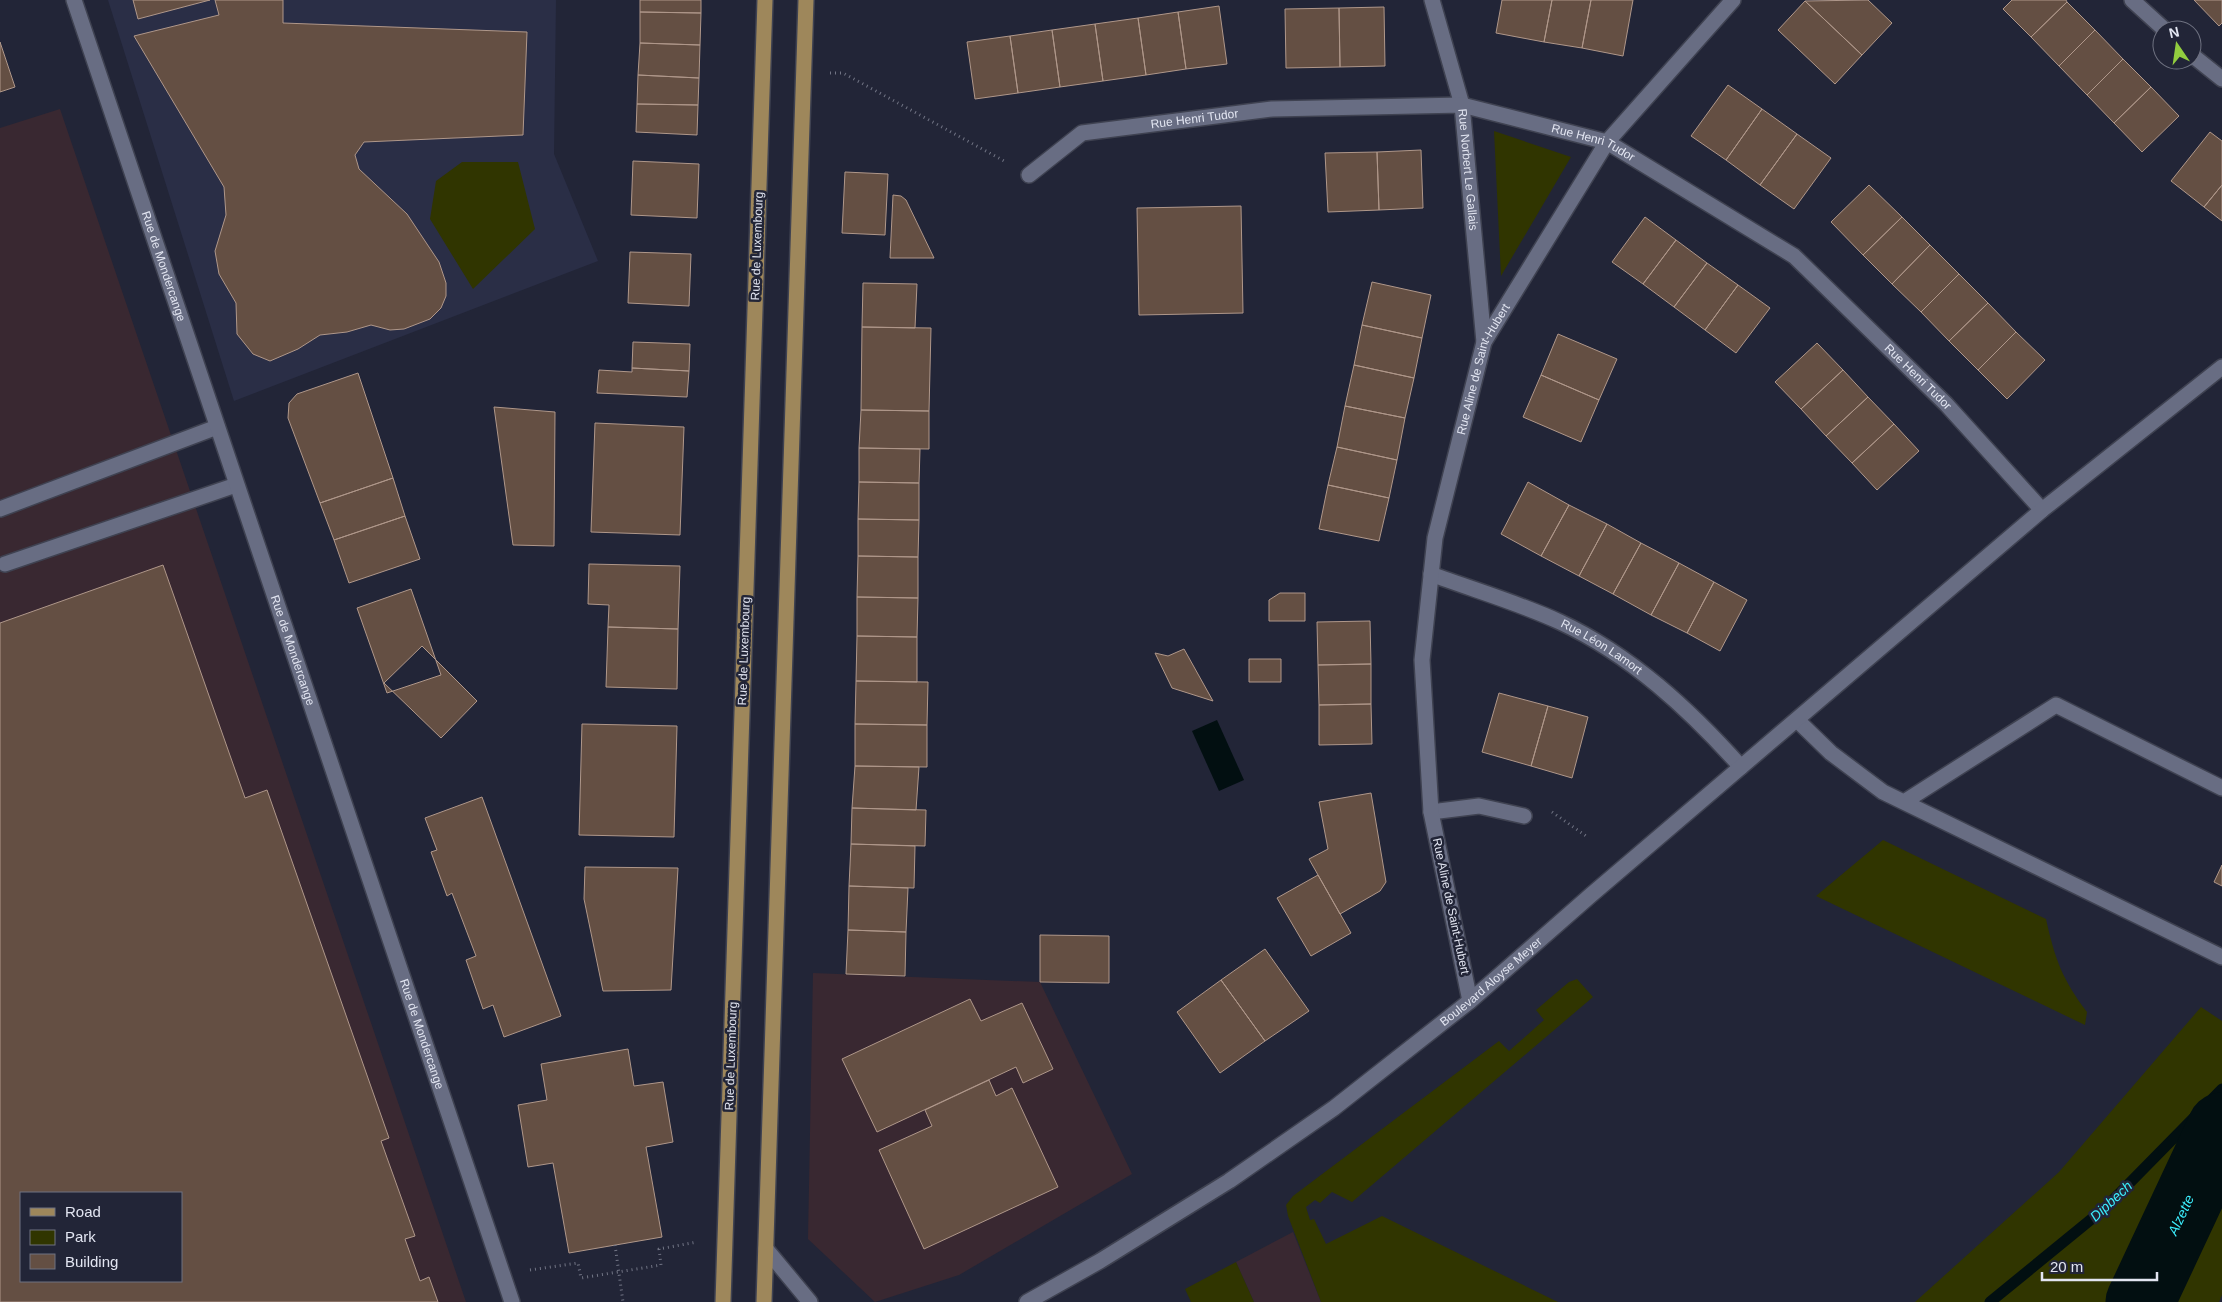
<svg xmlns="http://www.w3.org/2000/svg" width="2222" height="1302" font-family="Arial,sans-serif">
<rect width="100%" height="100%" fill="#222537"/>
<path fill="#392831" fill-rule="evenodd" d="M60 109 466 1302H0V128ZM21 1193H181V1281H21Z
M813 973 1040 982 1132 1174 959 1275 875 1302 808 1239Z
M1293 1232 1321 1302H1254L1236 1262Z"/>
<path fill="#2a2e46" d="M108 0H556L554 154 598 261 234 401Z"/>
<path fill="#303500" d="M1494 131 1571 157 1501 276Z
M462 162H518L535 229 473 289 430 219 436 181Z
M1883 840 2046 919C2055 959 2062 979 2087 1012L2085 1025 1816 896Z
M1577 979 1593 997 1352 1202 1332 1192 1320 1203 1315 1200 1306 1207 1310 1220 1314 1219 1326 1244 1382 1216 1558 1302H1321L1288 1216 1286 1205 1293 1196 1499 1041 1509 1051 1544 1020 1536 1010 1569 982Z
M2201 1007 2222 1021V1295L2219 1302H1915L2059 1172Z
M1236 1262 1254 1302H1191L1185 1289Z"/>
<path fill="#020f11" d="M1217 720 1244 780 1219 791 1192 731Z"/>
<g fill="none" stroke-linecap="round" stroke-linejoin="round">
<path stroke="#020f11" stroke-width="11" d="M1990 1302 2105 1208 2222 1089"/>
<path stroke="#020f11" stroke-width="69" id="s1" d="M2140 1302 2222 1127"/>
</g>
<path fill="#644f43" stroke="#af978a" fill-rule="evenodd" d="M133 0H210L138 19Z
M215 0H283V23L527 32 523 135 364 142 355 155 359 169 407 214 439 262 446 283V296L441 308 430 319 404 329 390 330 371 325 347 332 320 335 298 349 270 361 253 354 237 334 236 303 219 274 215 251 226 215 224 187 134 36 219 15Z
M640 0H701V13L640 12Z
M1502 0H1552L1544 42 1496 33Z
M1552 0H1591L1582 48 1544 42Z
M1591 0H1633L1623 56 1582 48Z
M1868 0 1892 23 1862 55 1805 1Z
M2012 0H2066L2067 2 2031 37 2003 9Z
M2194 0H2222V23L2219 26Z
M1805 1 1862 55 1835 84 1778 30Z
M2067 2 2095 30 2059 66 2031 37Z
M1219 6 1227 64 1186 69 1178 12Z
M1384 7 1385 66 1340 67 1339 8Z
M1339 8 1340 67 1286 68 1285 9Z
M640 12 701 13 700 45 640 43Z
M1178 12 1186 69 1146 75 1138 18Z
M1138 18 1146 75 1103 81 1095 24Z
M1095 24 1103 81 1060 87 1052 30Z
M1052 30 1060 87 1018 93 1010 36Z
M2095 30 2123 59 2087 95 2059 66Z
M1010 36 1018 93 975 99 967 42Z
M0 42 15 87 0 92Z
M640 43 700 45 699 78 638 75Z
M2123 59 2151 87 2114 123 2087 95Z
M638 75 699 78 698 105 637 104Z
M1728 85 1762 109 1726 160 1691 136Z
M2151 87 2179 116 2142 152 2114 123Z
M637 104 698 105 697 135 636 132Z
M1762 109 1797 134 1760 185 1726 160Z
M2210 132 2222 141V185L2204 207 2171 181Z
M1797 134 1831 158 1794 209 1760 185Z
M1421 150 1423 208 1379 210 1377 152Z
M1377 152 1379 210 1328 212 1325 153Z
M633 161 699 164 697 218 631 215Z
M845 172 888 174 885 235 842 233Z
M1869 185 1902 217 1863 255 1831 222Z
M2222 185V221L2204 207Z
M893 195 901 196 906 200 934 258H890Z
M1241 206 1243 313 1139 315 1137 208Z
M1645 217 1676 240 1643 284 1612 262Z
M1902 217 1930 245 1892 284 1863 255Z
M1676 240 1707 263 1674 307 1643 284Z
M1930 245 1959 274 1921 312 1892 284Z
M630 252 691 254 689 306 628 303Z
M1707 263 1738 285 1705 330 1674 307Z
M1959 274 1988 303 1949 341 1921 312Z
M1372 282 1431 295 1422 338 1362 325Z
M863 283 917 284 915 328 862 327Z
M1738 285 1770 308 1736 353 1705 330Z
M1988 303 2016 332 1978 370 1949 341Z
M1362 325 1422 338 1414 378 1354 365Z
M862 327 931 328 929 411 861 410Z
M2016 332 2045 360 2007 399 1978 370Z
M1558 334 1617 359 1599 400 1541 375Z
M633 342 690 344 689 371 632 368Z
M1817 343 1843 370 1801 409 1775 382Z
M1354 365 1414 378 1405 418 1345 406Z
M632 368 689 371 687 397 597 393 599 370 632 372Z
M1843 370 1868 397 1826 436 1801 409Z
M358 373 393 478 320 503 288 418 289 403 297 394Z
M1541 375 1599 400 1581 442 1523 417Z
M1868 397 1894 424 1852 463 1826 436Z
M1345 406 1405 418 1397 460 1337 447Z
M494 407 555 412 554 546 513 545Z
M861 410 929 411V449L859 448Z
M595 423 684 427 680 535 591 532Z
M1894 424 1919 451 1877 490 1852 463Z
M1337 447 1397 460 1389 498 1328 485Z
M859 448 920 449 919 483 859 482Z
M393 478 405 516 334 540 320 503Z
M859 482 919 483V520L858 519Z
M1528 482 1569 505 1541 556 1501 534Z
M1328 485 1389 498 1379 541 1319 529Z
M1569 505 1607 524 1579 576 1541 556Z
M405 516 420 559 349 583 334 540Z
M858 519 919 520 918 557 858 556Z
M1607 524 1641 543 1613 594 1579 576Z
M1641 543 1679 563 1651 615 1613 594Z
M858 556 918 557V598L857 597Z
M1679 563 1714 582 1687 633 1651 615Z
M589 564 680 566 678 629 608 627 609 605 588 604Z
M163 565 245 798 267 790 389 1138 381 1141 415 1236 405 1239 420 1281 429 1277 438 1302H0V623ZM21 1193H181V1281H21Z
M1714 582 1747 600 1720 651 1687 633Z
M411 589 441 675 387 693 357 608Z
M1280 593H1305V621H1269V600Z
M857 597 918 598 917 637 857 636Z
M1370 621 1371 664 1318 665 1317 622Z
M608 627 678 629 677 689 606 687Z
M857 636 917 637V682L856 681Z
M422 646 477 701 441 738 384 683Z
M1184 649 1213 701 1172 688 1155 653 1168 656Z
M1249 659H1281V682H1249Z
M1371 664V704L1319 705 1318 665Z
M856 681 928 682 927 725 855 724Z
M1499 693 1548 706 1531 766 1482 752Z
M1371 704 1372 744 1319 745V705Z
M1548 706 1588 717 1572 778 1531 766Z
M582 724 677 726 674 837 579 835Z
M855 724 927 725V767L855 766Z
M855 766 919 767 916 810 852 808Z
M1371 793 1386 882 1380 891 1340 914 1309 859 1328 849 1319 802Z
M482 797 561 1016 504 1037 493 1005 483 1009 466 960 476 956 452 893 447 896 431 852 437 850 425 818Z
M852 808 926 810 925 846 851 844Z
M851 844 915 846 914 888 849 886Z
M2222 865V886L2214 882Z
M585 867 678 868 671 990 603 991 584 899Z
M1318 875 1351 933 1311 956 1277 898Z
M849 886 908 888 906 932 848 930Z
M848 930 906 932 905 976 846 974Z
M1040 935 1109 936V983L1040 982Z
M1265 949 1309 1011 1265 1041 1221 980Z
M1221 980 1265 1041 1220 1073 1177 1012Z
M970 999 981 1021 1022 1003 1053 1069 1023 1083 1016 1067 877 1132 842 1059Z
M628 1049 634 1086 663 1082 673 1142 646 1147 662 1237 569 1253 553 1163 528 1167 518 1105 547 1100 541 1064Z
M989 1080 996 1096 1012 1088 1058 1187 924 1249 879 1150 932 1126 925 1110Z"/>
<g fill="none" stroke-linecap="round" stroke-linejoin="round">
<defs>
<path id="lane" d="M0 509 217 427
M5 564 236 485
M1797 720 1831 753 1883 792 2222 957
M1904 802 2056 705 2222 788"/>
<g id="street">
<path id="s2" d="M74 0 512 1302"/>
<path id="s3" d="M1432 0 1462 105 1484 342"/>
<path d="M2132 0 2165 30"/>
<path d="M2192 55 2222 79"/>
<path id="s4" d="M1029 175 1082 133 1272 109 1462 105 1607 142 1794 256 1946 404 2042 510"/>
<path id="s5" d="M1431 574C1474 590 1519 603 1560 622 1631 655 1690 710 1741 767"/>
<path d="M1431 812 1479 806 1524 816"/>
<path id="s6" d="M1470 1001 1431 812 1422 660 1435 538 1484 342 1607 142 1733 0"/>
</g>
<g id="secondary">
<path d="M766 1249 810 1302"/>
<path id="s7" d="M1027 1302 1100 1261 1229 1181 1334 1108 1470 1001 1591 895 2042 510 2222 367"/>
</g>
<path id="primary" d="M723 1302 765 0
M764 1302 806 0"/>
</defs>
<use href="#lane" stroke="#3f4251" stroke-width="18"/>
<use href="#street" stroke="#3f4251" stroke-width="18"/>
<use href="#secondary" stroke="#3f4251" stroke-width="18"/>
<use href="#primary" stroke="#3f4251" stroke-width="18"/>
<path stroke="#727585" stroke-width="3" stroke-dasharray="1 4" stroke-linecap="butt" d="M830 73H843L1006 162
M1552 812 1586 836
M615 1245 623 1302
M530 1270 578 1263 581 1278 661 1265 659 1249 697 1242"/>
<use href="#lane" stroke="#686d83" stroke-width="15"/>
<use href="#street" stroke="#686d83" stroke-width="15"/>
<use href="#secondary" stroke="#686d83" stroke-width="15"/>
<use href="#primary" stroke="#9e875b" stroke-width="15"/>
</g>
<g text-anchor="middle" stroke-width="5" stroke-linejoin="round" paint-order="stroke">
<g font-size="12" fill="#e2e5f1" stroke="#222537">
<text dy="4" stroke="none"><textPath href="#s4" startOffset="181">Rue Henri Tudor</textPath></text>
<text dy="4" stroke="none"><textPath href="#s4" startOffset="586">Rue Henri Tudor</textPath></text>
<text dy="4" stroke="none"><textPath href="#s3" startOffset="174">Rue Norbert Le Gallais</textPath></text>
<text transform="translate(757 246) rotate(-88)" y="4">Rue de Luxembourg</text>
<text dy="4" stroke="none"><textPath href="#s2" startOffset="281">Rue de Mondercange</textPath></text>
<text dy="4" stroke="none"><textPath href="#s6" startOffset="644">Rue Aline de Saint-Hubert</textPath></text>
<text dy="4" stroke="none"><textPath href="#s4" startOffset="991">Rue Henri Tudor</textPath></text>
<text dy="4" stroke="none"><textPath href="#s5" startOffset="186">Rue Léon Lamort</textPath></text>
<text dy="4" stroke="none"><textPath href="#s2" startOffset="686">Rue de Mondercange</textPath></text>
<text transform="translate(744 651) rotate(-88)" y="4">Rue de Luxembourg</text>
<text transform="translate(1451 906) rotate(78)" y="4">Rue Aline de Saint-Hubert</text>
<text dy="4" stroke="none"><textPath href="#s7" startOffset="565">Boulevard Aloyse Meyer</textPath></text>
<text dy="4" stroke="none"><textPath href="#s2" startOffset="1091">Rue de Mondercange</textPath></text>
<text transform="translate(731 1056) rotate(-88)" y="4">Rue de Luxembourg</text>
</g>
<g font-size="14" font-style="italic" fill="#3ceffe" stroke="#222537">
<text transform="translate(2111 1201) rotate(-43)" y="5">Dipbech</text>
<text dy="5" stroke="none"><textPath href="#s1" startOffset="96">Alzette</textPath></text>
</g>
</g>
<rect x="20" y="1192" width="162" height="90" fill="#222537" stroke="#6f7281"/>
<rect x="30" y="1208" width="25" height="8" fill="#9e875b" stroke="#6f7281"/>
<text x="65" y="1217" font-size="15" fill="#e2e5f1">Road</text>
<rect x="30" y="1230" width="25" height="15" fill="#303500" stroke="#6f7281"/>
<text x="65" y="1242" font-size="15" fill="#e2e5f1">Park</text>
<rect x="30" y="1254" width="25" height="15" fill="#644f43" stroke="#6f7281"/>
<text x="65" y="1267" font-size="15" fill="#e2e5f1">Building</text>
<g transform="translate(2177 45) rotate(347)"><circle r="24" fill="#222537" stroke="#6f7281"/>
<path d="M0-4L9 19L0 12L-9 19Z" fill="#92cd3f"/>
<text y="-8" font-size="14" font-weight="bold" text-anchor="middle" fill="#e2e5f1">N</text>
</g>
<path d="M2042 1272v8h115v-8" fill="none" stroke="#e2e5f1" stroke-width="2.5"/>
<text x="2050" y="1272" font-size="15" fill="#e2e5f1" stroke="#222537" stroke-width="4" paint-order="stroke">20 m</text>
</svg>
